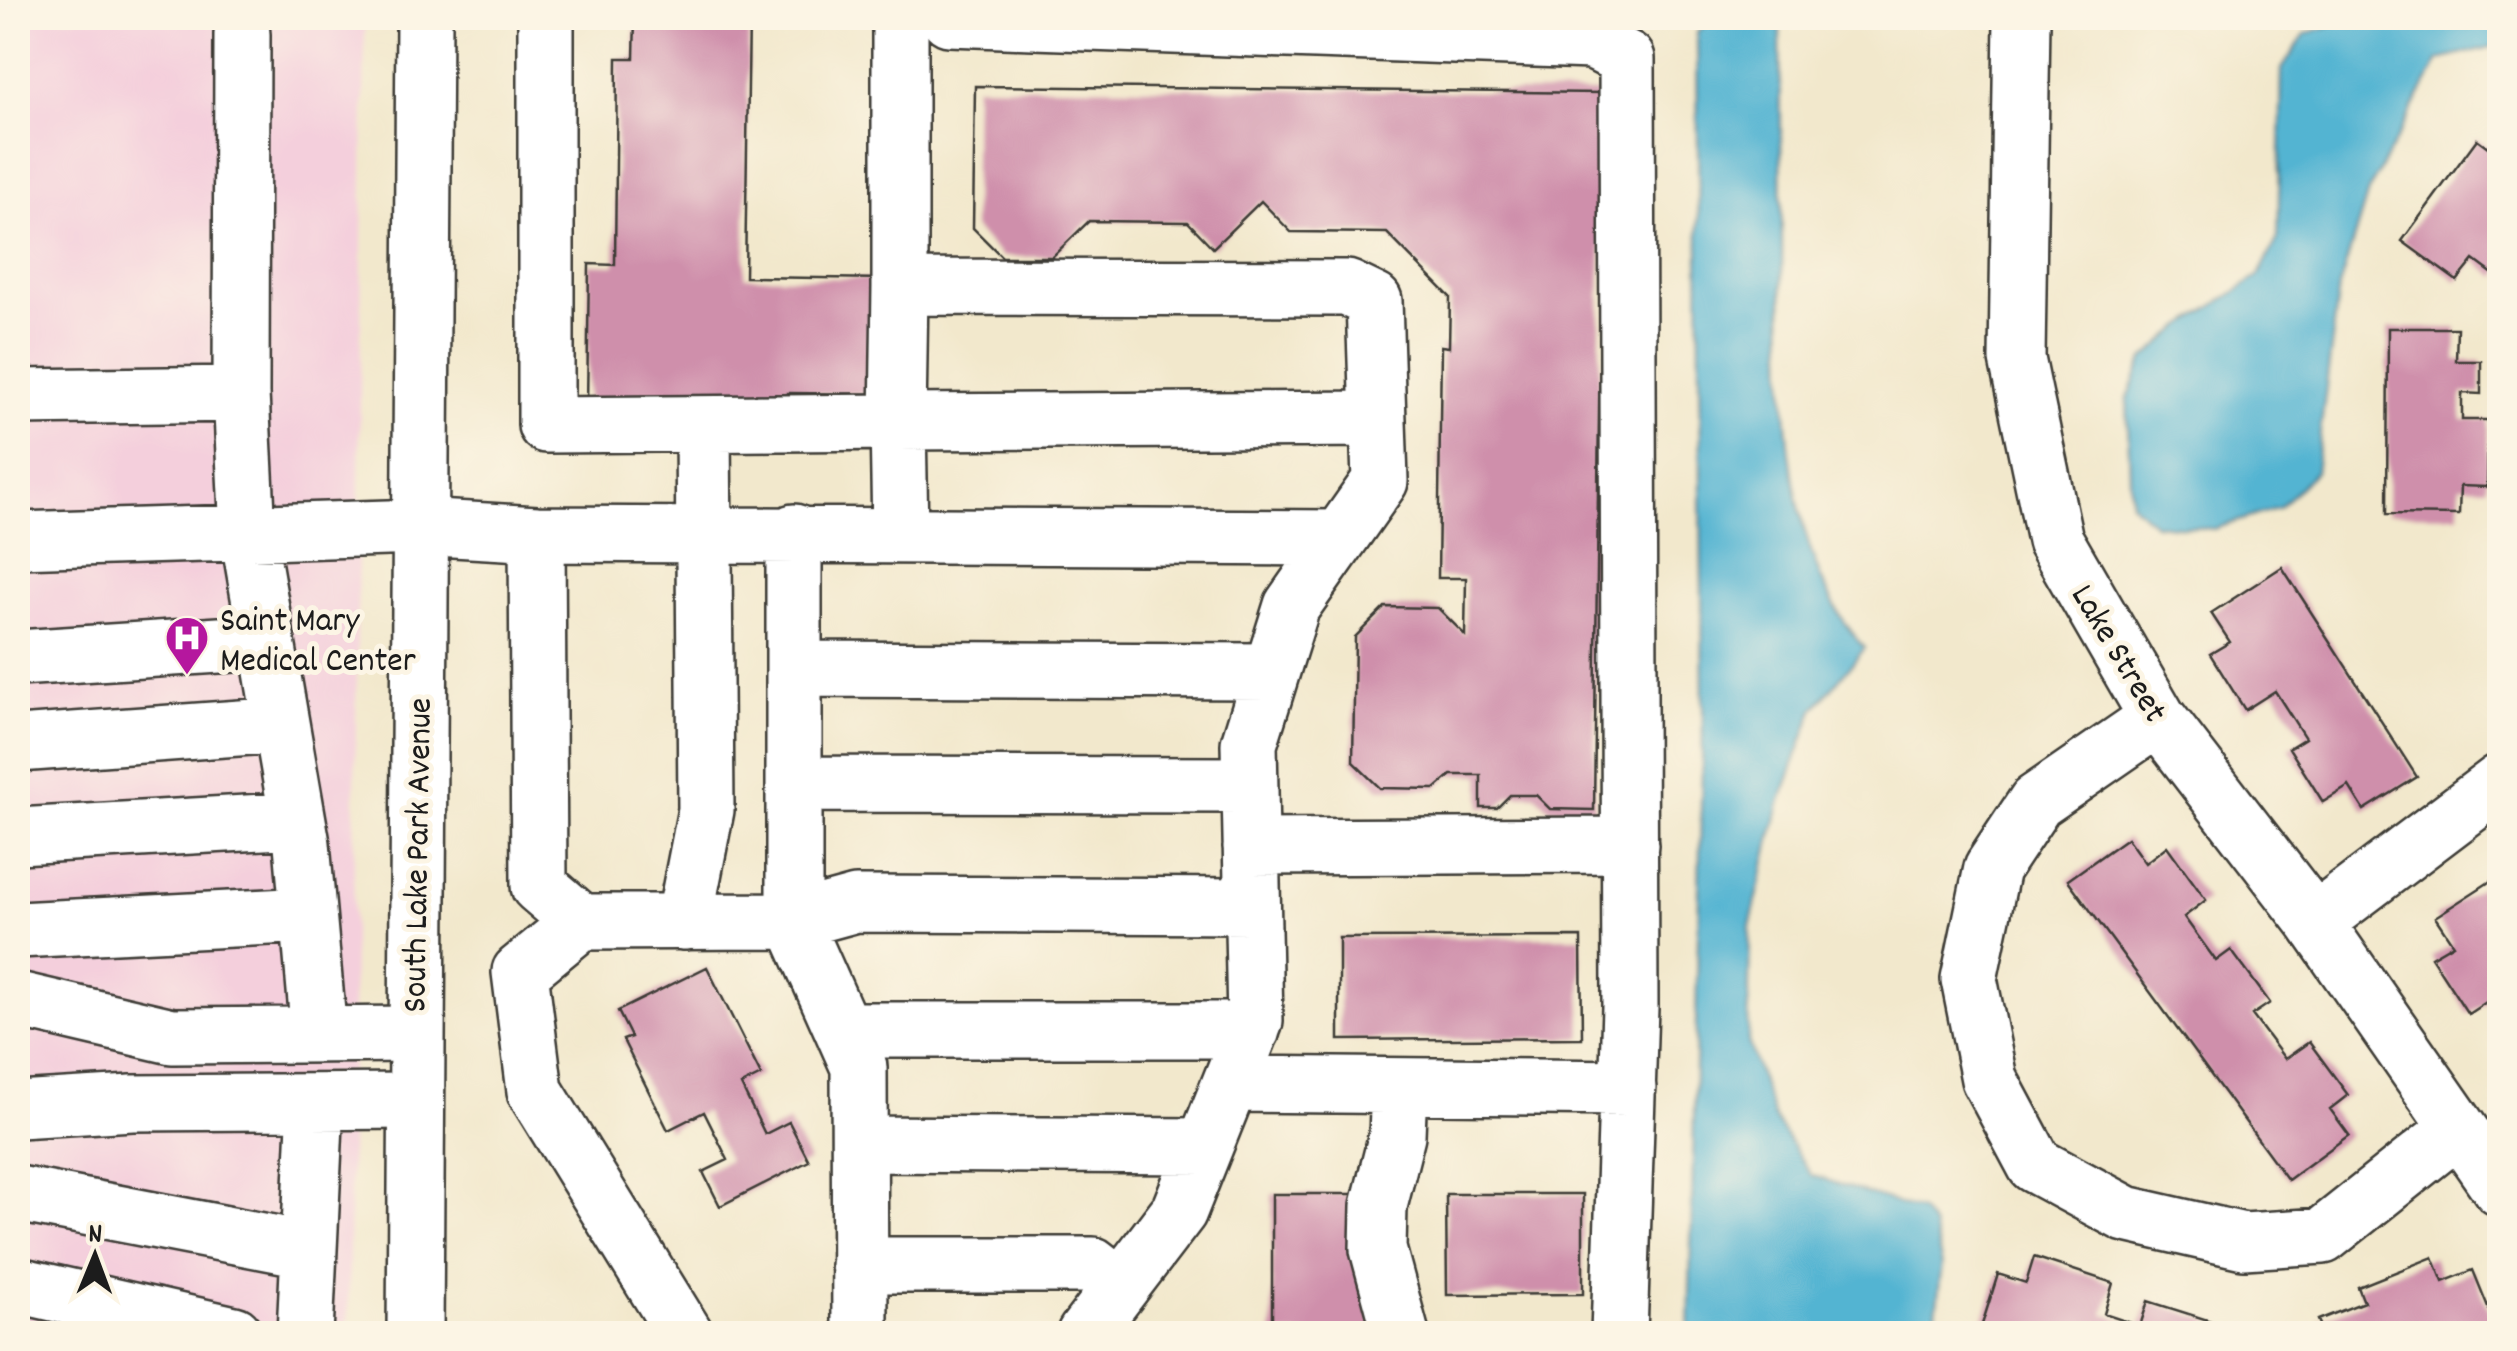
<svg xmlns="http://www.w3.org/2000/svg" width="2517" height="1351" font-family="Dekko,sans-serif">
<rect width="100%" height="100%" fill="#fcf5e5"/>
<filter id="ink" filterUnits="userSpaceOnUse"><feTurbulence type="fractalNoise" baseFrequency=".01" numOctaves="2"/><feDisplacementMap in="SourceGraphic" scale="20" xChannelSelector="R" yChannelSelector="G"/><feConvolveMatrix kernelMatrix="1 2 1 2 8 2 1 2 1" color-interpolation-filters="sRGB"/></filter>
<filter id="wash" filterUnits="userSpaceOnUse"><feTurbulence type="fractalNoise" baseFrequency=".0048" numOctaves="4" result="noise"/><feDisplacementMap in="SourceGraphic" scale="40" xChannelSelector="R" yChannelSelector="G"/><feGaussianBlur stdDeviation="2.25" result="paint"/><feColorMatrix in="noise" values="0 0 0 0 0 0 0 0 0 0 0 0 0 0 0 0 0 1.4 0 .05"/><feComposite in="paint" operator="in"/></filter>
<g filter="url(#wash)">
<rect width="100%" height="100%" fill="#f2e8cc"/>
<path fill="#f4cfdc" d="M18 18H365L348 1333H18Z"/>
<path fill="#53b4d2" stroke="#386877" stroke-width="2.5" d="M1712 18H1766L1780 23C1781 97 1782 171 1782 245 1783 369 1776 551 1865 648L1814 710 1781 800 1750 926 1748 1041 1774 1118 1811 1175 1921 1211 1933 1227 1942 1265 1936 1313 1939 1333H1689L1703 715 1697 32Z
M2333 24 2499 27V45L2439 60 2368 192 2339 287 2315 472 2279 508 2214 529 2154 524 2131 503 2127 400 2143 360 2180 328 2258 277 2278 238 2282 69 2305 34Z"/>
<g id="blocks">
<path fill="#cf8fab" d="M635 18H749L745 277 887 279 885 394 788 393V409L587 406 589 264 615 265 617 58H634Z
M975 86 1603 93 1594 810 1550 809 1536 795H1510L1497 808H1481V775H1451L1435 789 1380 788 1353 762 1355 637 1385 607 1438 608 1465 635 1466 578H1438L1441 346 1449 347 1450 297 1387 233 1291 232 1261 201 1213 248 1188 222 1089 221 1052 257H1002L973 228Z
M2477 139 2500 156V273L2497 277 2474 260 2457 281 2402 241Z
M2388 328H2457L2456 361H2481V394L2462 393V420H2488L2487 487 2460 486 2459 515 2387 514Z
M2282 567 2417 777 2364 810 2349 786 2323 802 2289 748 2305 738 2275 691 2245 710 2210 654 2230 642 2211 613Z
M2127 838 2145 863 2167 846 2206 900 2184 917 2216 961 2231 950 2270 1003 2252 1015 2285 1059 2309 1042 2348 1095 2330 1109 2349 1135 2288 1180 2068 880Z
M2500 875V993L2468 1014 2431 957 2453 944 2435 917Z
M1581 937 1582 1038 1339 1040V938Z
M707 967 761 1075 741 1085 765 1134 789 1122 809 1161 720 1206 703 1172 728 1160 704 1112 668 1130 623 1040 631 1037 618 1011Z
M1272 1194H1372V1334H1272Z
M1446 1194H1583V1294L1447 1295Z
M2034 1257 2113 1283 2104 1314 2140 1326 2148 1301 2211 1321 2207 1334H1979L1998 1274 2026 1283Z
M2433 1257 2443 1282 2473 1270 2499 1334H2324L2318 1320 2364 1302 2358 1287Z"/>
</g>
</g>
<g filter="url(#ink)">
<use href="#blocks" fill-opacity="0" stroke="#3c3b36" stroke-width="2.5"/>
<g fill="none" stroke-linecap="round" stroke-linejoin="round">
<defs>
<path id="minor" d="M546 18V425L898 422 900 287 1347 288 1374 301 1380 481 1292 606 1249 744 1255 1021 1179 1211 1085 1334
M949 18 1592 41 1627 59 1630 1007 1619 1334
M2022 18 2017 359 2055 540 2158 718 2315 922 2500 1188
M900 287V18
M241 394 248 533 302 844 319 1035
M18 397 241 394 242 34
M794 532V921L859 1067 860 1334
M900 533 898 422 1378 419
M537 534 539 886 581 922 794 921 856 904 1252 906
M18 540 419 527 537 534 1340 538
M18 658 266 642
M794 669 1271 671
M2158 718 2036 802 1992 868 1969 979 1989 1079 2035 1165 2126 1214 2244 1241 2323 1236 2456 1130
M18 744 281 725
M794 784 1249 785
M18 836 297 820
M1251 847 1630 845
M581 922 520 972 535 1091 685 1334
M684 922 706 810 703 426
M2315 922 2500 782
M18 930 308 915
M18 1000 172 1036 414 1034
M843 1030H1252
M1230 1084 1628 1088
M1399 1086 1397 1135 1379 1206 1378 1249 1401 1334
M18 1110 132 1103 413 1101
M860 1144 1205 1146
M18 1194 309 1250
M859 1265H1093L1121 1287
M18 1285 234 1334
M305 1334 316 1102"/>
<path id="major" d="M415 1334 424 18"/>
</defs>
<use href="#minor" stroke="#3c3b36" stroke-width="60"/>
<use href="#major" stroke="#3c3b36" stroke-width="60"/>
<use href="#minor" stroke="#fff" stroke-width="55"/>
<use href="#major" stroke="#fff" stroke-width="55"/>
</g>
</g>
<defs>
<symbol id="hospital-pin" viewBox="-11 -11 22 30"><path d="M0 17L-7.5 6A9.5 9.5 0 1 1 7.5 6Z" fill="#b5179e" stroke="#fcf5e5"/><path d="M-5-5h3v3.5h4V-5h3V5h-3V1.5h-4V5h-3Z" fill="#fff"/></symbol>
</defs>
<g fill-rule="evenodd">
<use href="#hospital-pin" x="162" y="613" width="50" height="68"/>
</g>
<g text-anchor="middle" stroke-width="10" stroke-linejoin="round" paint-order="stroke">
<g font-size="35" fill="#1c1c1c" stroke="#fcf5e5" text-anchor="start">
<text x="220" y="630">Saint Mary<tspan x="220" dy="40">Medical Center</tspan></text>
</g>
<g font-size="35" fill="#1c1c1c" stroke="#fcf5e5">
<text transform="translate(2121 652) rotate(59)" y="12">Lake Street</text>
<text transform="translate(415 855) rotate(-89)" y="12">South Lake Park Avenue</text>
</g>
</g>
<rect width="2517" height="1351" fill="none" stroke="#fcf5e5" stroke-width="60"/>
<g transform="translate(95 1256) rotate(1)" stroke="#fcf5e5" stroke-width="8" paint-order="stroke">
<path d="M0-8L18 38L0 25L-18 38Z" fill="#1c1c1c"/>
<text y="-15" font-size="28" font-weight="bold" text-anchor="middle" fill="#1c1c1c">N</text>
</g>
</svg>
